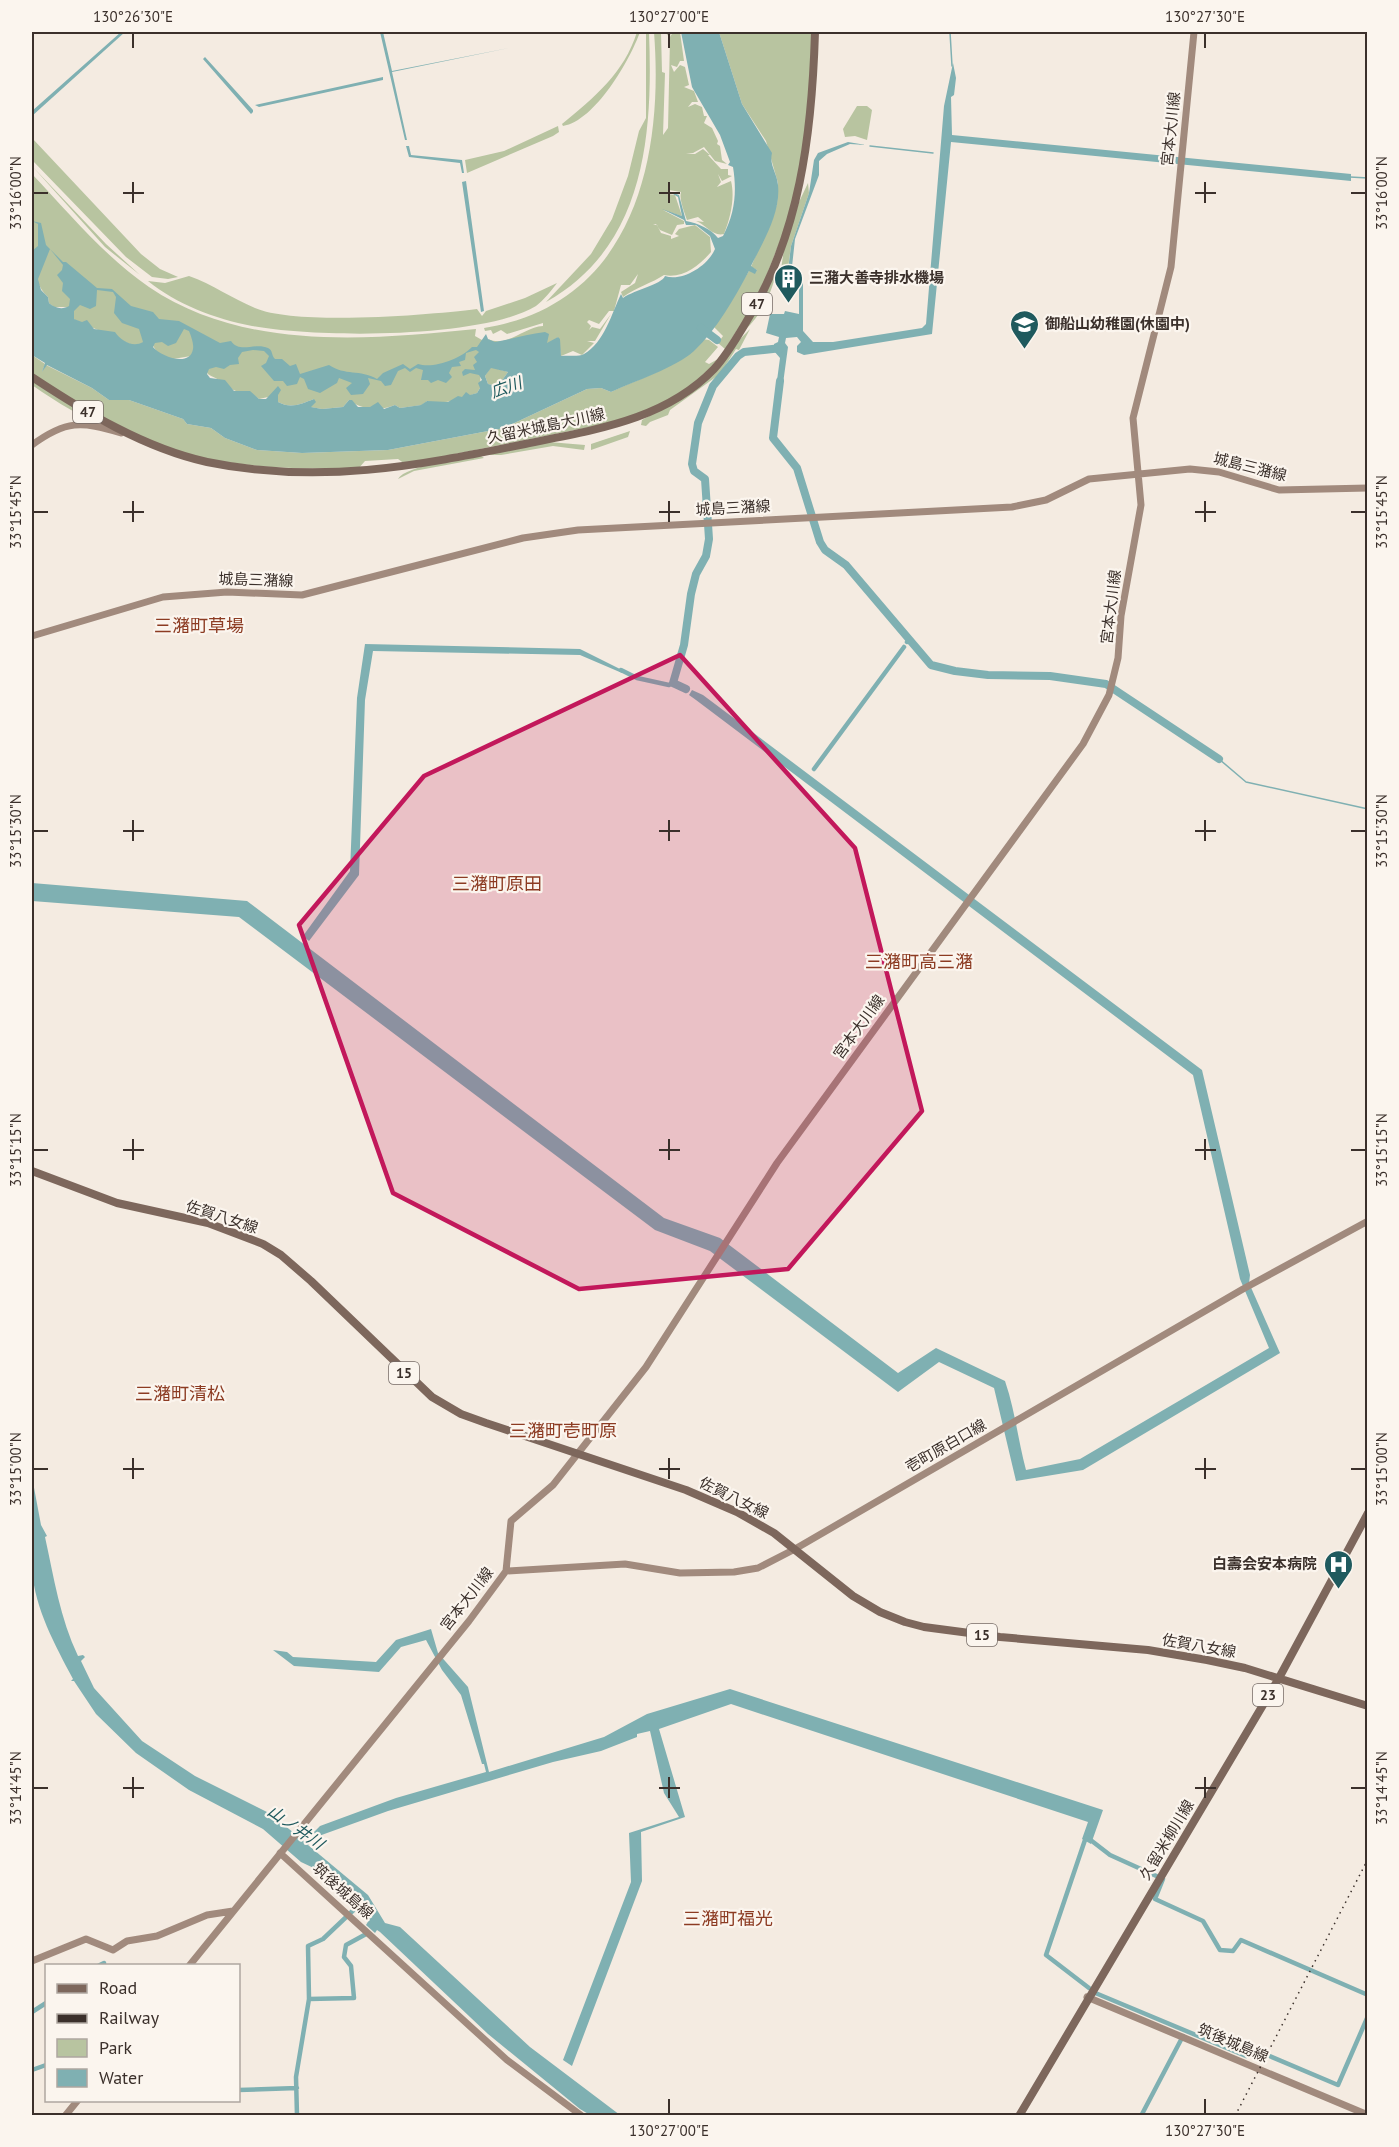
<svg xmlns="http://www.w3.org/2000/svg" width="1399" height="2147" font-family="'PT Sans','Noto Sans JP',sans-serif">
<rect width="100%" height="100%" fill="#f4ebe1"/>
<path fill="#b8c4a0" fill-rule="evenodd" d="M637 32H640C630 60 595 121 563 126L562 124C595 97 624 73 637 32Z
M646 32H649C653 134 646 246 546 302L591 254 612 219 628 176 639 131 646 118Z
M654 32H661L662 72 665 73 663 135 668 128 670 38 665 32H671L670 37 673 32H680L684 61H680L677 67 671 65 674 72 680 65 685 67 689 85 684 87 694 91 698 102H692L688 107 695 104 702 107 704 116H707L704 123 712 128 718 141 717 144 720 146 722 160 727 164 715 161 704 147 693 153 686 154H695L703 149 710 155H708L721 169H728V175L732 176 722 181 718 174 721 182 717 187 731 181C735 197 731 216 724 234 713 237 706 225 696 221L704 222 698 217 687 220C684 211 679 199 681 192L669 190 667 194 675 195 682 216 663 210 684 221V224L677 225 672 235 660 230 656 224 653 225H657L661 233 671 236V239L679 236 675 234 679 229 695 225 710 237 711 252C699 266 682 279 664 275 652 283 637 287 623 297L621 292 635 283 638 274 630 285H621L614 311H609L599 324 589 320 587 322 591 326 589 330 592 327 600 329 611 314 595 341H587L594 343 582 355 573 351 561 356 558 337 550 344 500 347 488 339C507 348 524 327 543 326V323L507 334 501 330 493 334 491 330 485 331 484 328C633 304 664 160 654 32Z
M719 32H812V70L801 172 786 226 758 297 725 349 718 343 723 336 714 327 749 271 757 270 751 267 777 204 778 183 766 141 742 104Z
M857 106H867L872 110 867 140 855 136 845 137 843 129Z
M558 126 559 132 553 136 467 173 465 160 504 151Z
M32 138 141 254 160 269 178 277 168 279 152 277 126 257 32 160Z
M32 166 106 244 140 275 105 247Z
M32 174C69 213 104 256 149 287 243 351 368 340 476 329L475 336 482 340 480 388 477 393C462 398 442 406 427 401L422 405 400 408 395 405C382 411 360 410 349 400L343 407 322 409 310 407 314 399C301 404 291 409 278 402L277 395 259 399C250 391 247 393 236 391 232 390 228 386 224 383 205 370 208 382 203 354L173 359 159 355 139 324 146 340 140 345H132L73 319V298L69 307H54L49 303 48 297C23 276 32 206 32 174Z
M808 183 809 193 791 246 787 276H780L784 249 799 202Z
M776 272C772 294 760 316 745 330Z
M189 276C212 284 233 299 255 308 297 326 429 315 477 309L482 316 486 311 525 298 557 283C552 290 543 301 536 306 482 339 315 338 252 326 215 319 176 304 148 281L165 283Z
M750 329 739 350 736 349 720 374 670 410 668 415 650 422 646 426 641 425 642 420 684 396Z
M703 339 709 340 718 347 705 362 709 364 718 359C694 390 656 407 620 421L405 464 398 459 365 461 358 469C314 469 270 469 226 462 156 452 90 412 32 374V355L45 364 42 372 46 365 92 388 109 400H129L183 419 187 424 211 428 225 438 257 450 302 453 388 450 504 428 587 389 601 388 611 392C642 377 682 366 703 339ZM534 421H542L544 424 541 429 518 434 516 429Z
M491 367 508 372 498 386 488 384 485 376Z
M32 380 114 428C83 419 58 403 32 385Z
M630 431 628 437 591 450V444Z
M549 442 585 445 584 450 553 446 501 455H486Z
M481 456 484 458 414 471 398 479C406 465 464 459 481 456Z"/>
<path fill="#7fb0b2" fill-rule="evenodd" d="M121 32H125L32 116V111Z
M380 32H383L392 71 509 48 392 72 407 140H405Z
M681 32H719L742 104 772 153C769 165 777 173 778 185 781 213 763 242 751 266L757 270 755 274 749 271C734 299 717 329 694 351 675 368 635 381 611 392L601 388 587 389 504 428 388 450 302 453 257 450 225 438 211 428 187 424 183 419 129 400H109L92 388 47 365 42 372 45 363 32 355 34 285 32 251 38 246V224L32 221 41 223 46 245 63 262H66L97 288 112 289 131 306 153 312 159 319 179 321 220 343 231 341C240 354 255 342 268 348 273 350 271 355 275 359H282L290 366 296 364 300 374 329 365C345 376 360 369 377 379L383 373 403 364 410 369 418 364C433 369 461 359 472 347H477L486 334 488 339 495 342C513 339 527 334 545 332L549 334 547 343 558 337 560 339 561 356C568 355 579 357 584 354 604 343 612 313 621 294L623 298C636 289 661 285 665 276 682 282 708 266 715 249L710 236 696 225H686L684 220 662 209 682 216 678 197 668 191 679 195 686 221C698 223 711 229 718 238L723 236C735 213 737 192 733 167L728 165 730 162 720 135 692 87ZM50 249 63 265 62 270 57 275 63 283 62 291 70 299 69 306C62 310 55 308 49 303L48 297 41 290 38 279ZM97 290 113 292 116 297 114 313 122 323 139 329 143 342C133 348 121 341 115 332L94 329 87 320 82 322 74 319V311L80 305 90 309 96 306ZM184 329 189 331C191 336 194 344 193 349 190 368 160 356 153 347L155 343 162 342 168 346 176 343ZM253 350 264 351 269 356 266 363 261 366 274 381H283L287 386 297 384 300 377 304 379 308 389 320 393 337 383 339 378 352 383 346 388 351 395 363 394 370 384 368 378 381 381 385 386 391 385 398 371 405 368 410 372 416 368 423 370 421 380H428L431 383 438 380 446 383 452 377 449 373 452 367 461 366 459 362 465 360 466 353 476 350 479 352 474 357 477 362 473 365 475 370 465 369 462 372 463 376 470 373 479 375 482 380 478 383 480 388 477 393 470 395 466 392 462 397 458 396 448 402 427 401 421 405 400 408 395 405 384 409 378 402 370 407H358L352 400H349L343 407 322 409 311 407 316 402 314 399C301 404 291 409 278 402V395L281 390 278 386 266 399H259L250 391H234L225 380 210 378 207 374 209 369 216 367 224 369 230 365 239 364 238 358 242 352ZM491 368 508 372 498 386 488 384 485 376Z
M205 57 253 110V112L251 114 203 59Z
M953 63 956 78 954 95 951 97 952 135 1351 174V181L951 142 932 334 804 355 797 352V346L801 342 797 337 786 338 785 343 788 347 782 391 776 388 780 358 774 351V344L778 342 779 337 766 333 770 314H784L785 311 799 314V284L787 278 791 246 809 193 814 160 818 153 848 142 866 145 850 144 827 154 819 161V175L795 239 791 276 803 282V331L813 342H833L922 328 926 324 944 106Z
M383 77V80L259 107 255 105Z
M406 146H409L411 155 462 160 464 173H462L460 163 409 157Z
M466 181 484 311 481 312 462 182Z
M365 644 580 649 626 672 622 673 580 655 373 651 365 700 359 875 309 941 303 936 350 871 357 698Z
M692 690 703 695 1202 1070 1250 1275 1249 1283 1280 1353 1083 1470 1016 1481 994 1388 939 1362 898 1392 710 1251 655 1230 239 917 32 901V883L247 901 664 1218 720 1238 898 1373 936 1348 1005 1381C1015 1410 1018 1440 1026 1470L1080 1459 1269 1348 1240 1279 1193 1075 696 700 689 695Z
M32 1477 41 1525 47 1536 45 1537C54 1578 60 1618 78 1656L83 1655 85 1657 81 1661 94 1688 142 1741 195 1776 269 1813 304 1841 307 1839 311 1842 308 1845 368 1895 385 1923 400 1927 530 2047 620 2115H590L580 2109 488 2034 380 1932 377 1930 375 1933 366 1925 369 1920 357 1904 320 1871 301 1862 263 1829 189 1790 136 1753 96 1714 74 1681H71L73 1679C55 1645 35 1609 32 1570 29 1540 32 1508 32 1477Z
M431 1629 438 1653 468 1687 489 1772 604 1737 647 1714 730 1689 1103 1810 1091 1844 1082 1839 1088 1822 731 1704 659 1729 685 1817 641 1832 642 1881 572 2066 563 2060 631 1882 629 1833 679 1817 664 1793 650 1731 637 1734V1737L601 1751 553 1762 388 1811 316 1837 313 1833 320 1826 396 1798 486 1772 484 1764H482L461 1695 442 1670 426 1640 401 1647 379 1672 294 1666 273 1650 287 1652 293 1657 376 1662 396 1640Z"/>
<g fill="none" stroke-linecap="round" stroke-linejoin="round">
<path stroke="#7fb0b2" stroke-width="1.5" d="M950 32 952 66
M870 146 933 153
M1350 177 1368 178
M1219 759 1246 782 1368 809"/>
<path stroke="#7fb0b2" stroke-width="4.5" d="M907 642 909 639
M621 670 637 678 669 685 673 683
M814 769 904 647
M1086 1837 1046 1955 1089 1988
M1088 1838 1110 1855 1163 1879 1155 1899 1203 1921 1220 1950 1233 1951 1241 1940 1368 1995
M98 1966 104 1963V1966
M1093 1992 1246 2056 1260 2052 1338 2085 1368 2016
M309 1999 354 1998 351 1966 344 1957 346 1945 368 1933
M32 2012 46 2003
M32 2070 46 2065
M238 2090 297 2088
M297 2116 296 2077 309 1999 308 1946 323 1939 362 1902
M1141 2116 1183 2036"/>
<path stroke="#7fb0b2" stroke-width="8" d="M701 328 717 340
M780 381 773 438 797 468 820 542 825 550 846 565 931 665 955 671 988 675 1050 676 1106 684 1219 759
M686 689 673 683 684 645 691 594 696 574 706 556 709 539 705 479 694 471 692 464 698 423 713 386 738 356 744 352 782 348"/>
<path stroke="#a18a7d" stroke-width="7" d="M32 445C66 420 81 421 121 433
M32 636 163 597 227 592 302 595 523 538 578 530 1012 507 1046 500 1089 479 1190 469 1219 472 1279 490 1368 488
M506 1571 625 1564 680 1573 734 1572 758 1568 795 1549 1243 1289 1368 1221
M280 1853 507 2060 582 2116
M32 1961 86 1939 113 1950 127 1941 157 1936 207 1915 233 1911
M189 1966 469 1621 506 1571 511 1521 553 1485 646 1367 777 1163 1083 744 1109 695 1118 658 1121 616 1141 505 1133 418 1171 267 1194 32
M1087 1997 1368 2115
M65 2116 78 2100"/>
<path stroke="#7d675c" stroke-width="8" d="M32 377C85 412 144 448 207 462 319 485 416 466 525 444 592 430 664 421 714 369 726 356 736 339 745 324 800 235 812 134 815 32
M32 1171 117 1203 208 1223 263 1244 281 1255 311 1281 432 1397 461 1414 486 1423 686 1490 737 1512 774 1533 853 1596 880 1612 905 1622 924 1627 1000 1637 1148 1650 1207 1660 1245 1668 1368 1706
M1019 2116 1279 1678 1368 1513"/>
<path stroke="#3b302b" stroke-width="1.5" stroke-dasharray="1.5 4.5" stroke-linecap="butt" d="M1235 2116 1368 1859"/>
</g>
<path fill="#c2185b" fill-opacity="0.2" stroke="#c2185b" stroke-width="4.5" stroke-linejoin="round" d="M680 655 855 848 922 1111 788 1269 579 1289 393 1193 299 925 424 776Z"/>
<path fill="none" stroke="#3b302b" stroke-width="2" d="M133 33V48M669 33V48M1205 33V48M133 182V203M669 182V203M1205 182V203M33 193H48M123 193H144M659 193H680M1195 193H1216M1351 193H1366M133 501V522M669 501V522M1205 501V522M33 512H48M123 512H144M659 512H680M1195 512H1216M1351 512H1366M133 820V841M669 820V841M1205 820V841M33 831H48M123 831H144M659 831H680M1195 831H1216M1351 831H1366M133 1139V1160M669 1139V1160M1205 1139V1160M33 1150H48M123 1150H144M659 1150H680M1195 1150H1216M1351 1150H1366M133 1458V1479M669 1458V1479M1205 1458V1479M33 1469H48M123 1469H144M659 1469H680M1195 1469H1216M1351 1469H1366M133 1777V1798M669 1777V1798M1205 1777V1798M33 1788H48M123 1788H144M659 1788H680M1195 1788H1216M1351 1788H1366M669 2099V2114M1205 2099V2114"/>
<defs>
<symbol id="building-pin" viewBox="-11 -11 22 30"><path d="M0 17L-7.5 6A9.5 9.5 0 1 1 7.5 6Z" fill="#1f5a5e" stroke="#fbf5ee"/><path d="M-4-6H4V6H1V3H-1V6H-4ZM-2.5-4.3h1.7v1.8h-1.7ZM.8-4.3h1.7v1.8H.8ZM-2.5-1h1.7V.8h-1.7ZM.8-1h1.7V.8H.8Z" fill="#fff"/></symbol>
<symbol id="school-pin" viewBox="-11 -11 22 30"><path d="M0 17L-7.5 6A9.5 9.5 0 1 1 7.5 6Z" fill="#1f5a5e" stroke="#fbf5ee"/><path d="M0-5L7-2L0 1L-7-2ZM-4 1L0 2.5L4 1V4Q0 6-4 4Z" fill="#fff"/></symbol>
<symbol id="hospital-pin" viewBox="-11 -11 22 30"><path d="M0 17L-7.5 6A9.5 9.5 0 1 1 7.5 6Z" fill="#1f5a5e" stroke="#fbf5ee"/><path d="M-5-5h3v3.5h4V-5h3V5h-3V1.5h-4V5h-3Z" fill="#fff"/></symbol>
</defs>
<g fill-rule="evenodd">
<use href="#building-pin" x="772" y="262" width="33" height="45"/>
<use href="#school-pin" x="1008" y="308" width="33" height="45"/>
<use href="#hospital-pin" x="1322" y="1548" width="33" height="45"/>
</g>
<g text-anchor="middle" stroke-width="4.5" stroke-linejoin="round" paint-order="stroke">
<g fill="#fbf5ee" stroke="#756b66" stroke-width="1.5">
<rect x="742" y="293" width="30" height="22" rx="4.5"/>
<rect x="73" y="401" width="30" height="22" rx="4.5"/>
<rect x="389" y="1362" width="30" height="22" rx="4.5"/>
<rect x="967" y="1624" width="30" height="22" rx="4.5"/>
<rect x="1253" y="1684" width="30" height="22" rx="4.5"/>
</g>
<g font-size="14" font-weight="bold" fill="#3b302b">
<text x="757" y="309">47</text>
<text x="88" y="417">47</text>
<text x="404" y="1378">15</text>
<text x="982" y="1640">15</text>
<text x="1268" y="1700">23</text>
</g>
<g font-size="15" fill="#3b302b" stroke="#fbf5ee">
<text transform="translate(1171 129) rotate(-84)" y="5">宮本大川線</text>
<text transform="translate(546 426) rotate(-12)" y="5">久留米城島大川線</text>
<text transform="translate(1250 467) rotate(14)" y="5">城島三潴線</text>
<text transform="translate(733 508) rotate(-3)" y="5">城島三潴線</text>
<text transform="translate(256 580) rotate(2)" y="5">城島三潴線</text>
<text transform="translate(1111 607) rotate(-83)" y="5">宮本大川線</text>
<text transform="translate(859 1027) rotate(-54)" y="5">宮本大川線</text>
<text transform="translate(222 1217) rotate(18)" y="5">佐賀八女線</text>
<text transform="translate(946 1446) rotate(-30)" y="5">壱町原白口線</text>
<text transform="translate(734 1498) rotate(26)" y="5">佐賀八女線</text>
<text transform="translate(467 1599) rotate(-52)" y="5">宮本大川線</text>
<text transform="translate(1199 1646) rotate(10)" y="5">佐賀八女線</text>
<text transform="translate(1167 1840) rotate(-59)" y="5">久留米柳川線</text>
<text transform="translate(343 1891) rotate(42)" y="5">筑後城島線</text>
<text transform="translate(1233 2043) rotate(23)" y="5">筑後城島線</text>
</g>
<g font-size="15" font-weight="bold" fill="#3b302b" stroke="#fbf5ee" text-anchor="start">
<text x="809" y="283">三潴大善寺排水機場</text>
<text x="1045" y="329">御船山幼稚園(休園中)</text>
<text x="1317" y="1569" text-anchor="end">白壽会安本病院</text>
</g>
<g font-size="16" font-style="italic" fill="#1f5a5e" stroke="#fbf5ee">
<text transform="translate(506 387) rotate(-20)" y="6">広川</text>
<text transform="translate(296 1827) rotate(35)" y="6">山ノ井川</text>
</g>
<g font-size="18" fill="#8c3b22" stroke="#fbf5ee">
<text x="199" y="632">三潴町草場</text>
<text x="497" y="890">三潴町原田</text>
<text x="919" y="968">三潴町高三潴</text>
<text x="180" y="1400">三潴町清松</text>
<text x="563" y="1437">三潴町壱町原</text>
<text x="728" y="1925">三潴町福光</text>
</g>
</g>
<rect width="1399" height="2147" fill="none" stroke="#fbf5ee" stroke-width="66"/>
<rect x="45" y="1964" width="195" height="138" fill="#fbf5ee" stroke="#aea6a0" stroke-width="1.5"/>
<rect x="57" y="1984" width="30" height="9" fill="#7d675c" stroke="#aea6a0" stroke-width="1.5"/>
<text x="99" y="1994" font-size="18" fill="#3b302b">Road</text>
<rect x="57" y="2014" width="30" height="9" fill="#3b302b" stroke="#aea6a0" stroke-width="1.5"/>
<text x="99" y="2024" font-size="18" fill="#3b302b">Railway</text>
<rect x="57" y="2039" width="30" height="18" fill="#b8c4a0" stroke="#aea6a0" stroke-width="1.5"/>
<text x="99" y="2054" font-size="18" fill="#3b302b">Park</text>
<rect x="57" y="2069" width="30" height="18" fill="#7fb0b2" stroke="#aea6a0" stroke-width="1.5"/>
<text x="99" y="2084" font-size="18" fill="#3b302b">Water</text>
<rect x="33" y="33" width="1333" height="2081" fill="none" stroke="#3b302b" stroke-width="2"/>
<g font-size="15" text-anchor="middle" fill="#3b302b">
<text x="133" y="22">130°26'30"E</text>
<text x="669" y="22">130°27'00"E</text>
<text x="1205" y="22">130°27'30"E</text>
<text transform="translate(16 193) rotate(-90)" y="5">33°16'00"N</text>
<text transform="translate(1382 193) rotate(-90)" y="5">33°16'00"N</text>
<text transform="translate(16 512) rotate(-90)" y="5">33°15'45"N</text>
<text transform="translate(1382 512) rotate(-90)" y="5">33°15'45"N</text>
<text transform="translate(16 831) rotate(-90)" y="5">33°15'30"N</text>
<text transform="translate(1382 831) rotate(-90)" y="5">33°15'30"N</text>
<text transform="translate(16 1150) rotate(-90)" y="5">33°15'15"N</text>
<text transform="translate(1382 1150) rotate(-90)" y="5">33°15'15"N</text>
<text transform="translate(16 1469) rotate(-90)" y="5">33°15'00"N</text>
<text transform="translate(1382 1469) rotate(-90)" y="5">33°15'00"N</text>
<text transform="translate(16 1788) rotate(-90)" y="5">33°14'45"N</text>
<text transform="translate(1382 1788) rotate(-90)" y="5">33°14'45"N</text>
<text x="669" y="2136">130°27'00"E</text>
<text x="1205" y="2136">130°27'30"E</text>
</g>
</svg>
